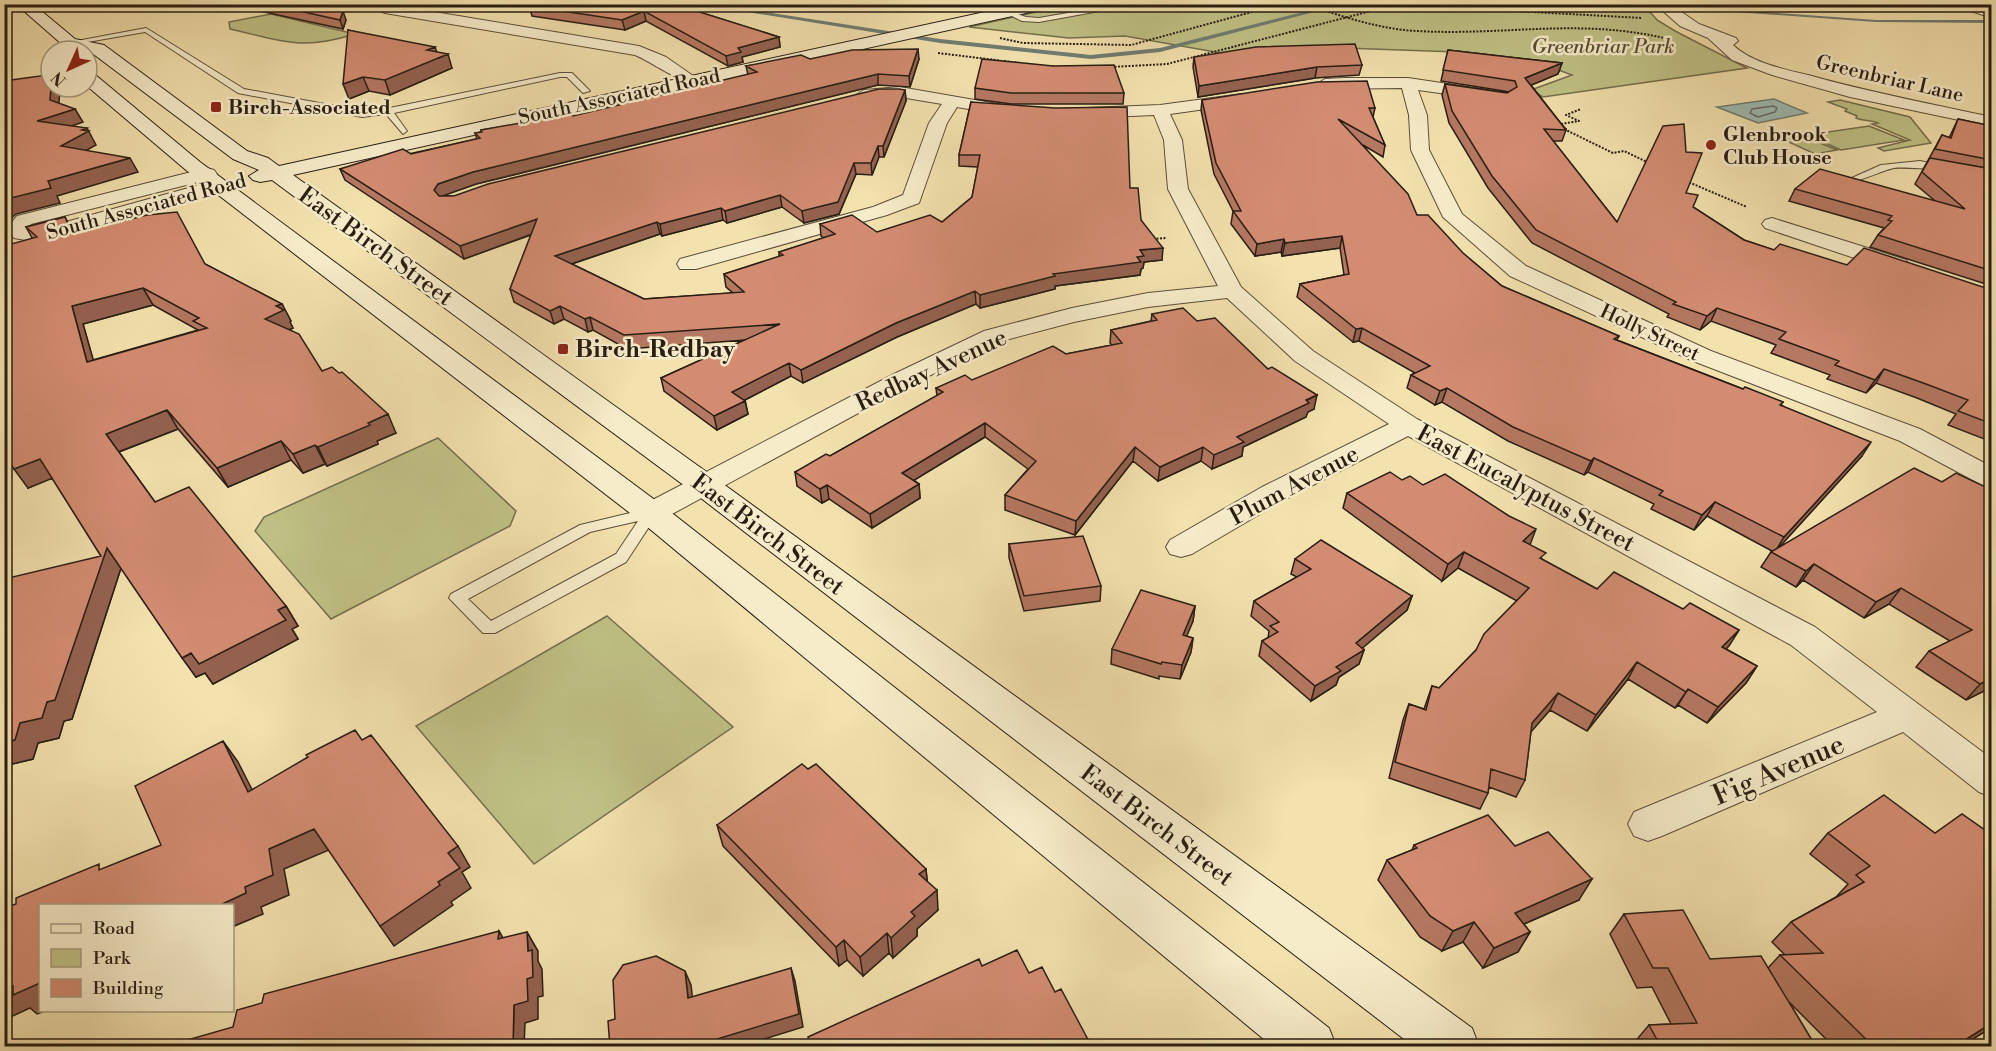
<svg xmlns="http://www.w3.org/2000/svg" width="1996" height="1051" font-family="'Libre Bodoni',serif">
<rect width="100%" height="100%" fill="#f3e2ae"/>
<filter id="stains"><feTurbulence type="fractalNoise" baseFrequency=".00333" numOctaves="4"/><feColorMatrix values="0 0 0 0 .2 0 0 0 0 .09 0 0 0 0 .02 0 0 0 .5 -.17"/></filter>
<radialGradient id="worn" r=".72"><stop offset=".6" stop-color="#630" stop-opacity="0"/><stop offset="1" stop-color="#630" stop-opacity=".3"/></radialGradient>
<path fill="#c0c286" stroke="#74704d" stroke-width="1.5" d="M1072 4 1644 5 1657 20 1675 31 1747 68 1543 97 1531 90 1572 75 1556 69 1457 52 1316 47 1232 55 1125 36 1069 38 969 27Z
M271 14 355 34C301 51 283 41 230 29L229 22Z
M1840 100 1910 117 1931 143 1884 151 1878 148 1910 140 1872 124 1878 123C1871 120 1863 121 1856 118L1857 116 1845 111 1847 109 1828 102Z
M1869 126 1904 140 1841 150 1807 135Z
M1803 136 1837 150 1815 154 1782 139Z
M438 438 516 511 510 526 331 619 255 531 264 517Z
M607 616 733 727 534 864 416 726Z"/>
<path fill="#9ebcb3" stroke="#6f7d73" stroke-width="1.5" d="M1774 99 1807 113 1758 123 1717 107Z"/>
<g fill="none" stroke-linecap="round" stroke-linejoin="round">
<path stroke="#646d64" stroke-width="1.5" d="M1773 106 1777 108 1775 112 1758 117 1750 113 1752 109Z"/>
<path fill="#6f7d73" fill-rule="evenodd" d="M698 4H713L940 39 1091 55 1160 48 1335 4H1345L1160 52 1091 59 940 43Z
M1653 4 1876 20H1990L1992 23 1876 22 1622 4Z"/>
<defs>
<path id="lane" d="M1120 4H1138L1039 22 1022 21 1003 12 1006 10 1026 17 1039 18Z
M1950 4H1962L1992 14V18Z
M146 28 244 89 362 111H375L560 73H572L590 91 583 93 567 77H560L394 113 407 131 403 134 386 114 362 117 238 93 145 32 70 45 66 43Z
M1920 161 1950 167C1943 172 1907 166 1894 168 1882 170 1852 186 1845 181L1881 165Z
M20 222 24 223V227L4 230V224Z
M651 508 658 513 626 562 495 633H483L449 598 451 594 580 525ZM638 521 616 554 491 621 468 599 590 532Z"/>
<path id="street" d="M366 4H386L639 46 666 57 699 80 697 83C685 86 650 61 635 55L385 13Z
M983 4H1002L1013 12 1011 15H1001Z
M1655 4H1670L1699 24 1736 38 1738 41 1733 45C1752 63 1783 69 1808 75 1869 92 1930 104 1992 117V127L1850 97 1772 75 1732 60 1708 38 1680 26Z
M1345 78H1408L1489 90 1491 94 1483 99 1418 90 1427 115 1429 150 1462 214 1526 266 1711 351 1920 429 1992 467V488L1982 485 1900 441 1693 361 1510 276 1443 217 1411 150 1409 115 1402 88 1325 89 1317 84 1325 79Z
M900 87 1009 106 1018 111 1009 116 957 107 947 123 919 203 887 215 696 269H680L677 264 680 259 873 207 903 195 929 123 942 104 900 97 864 100 856 95 864 90Z
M1242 94 1248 95 1250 99 1248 103 1170 114 1182 140 1188 189 1241 287 1313 351 1417 419 1815 627 1992 759V797L1979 792 1903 732 1662 836 1648 841 1634 836 1628 824 1634 812 1877 712 1791 645 1408 436 1282 501 1192 554 1181 557 1170 554 1166 547 1170 540 1262 487 1389 424 1295 361 1227 298 1148 307 1074 322 1002 341 912 384 661 520 651 523 641 520 636 513 641 506 894 374 984 331 1072 308 1148 293 1218 286 1168 189 1164 140 1154 115 1087 118 1078 113 1087 108 1160 105Z
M207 168 214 170 217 174 214 178 31 224 28 228 37 230 221 179 231 185 228 189 37 242 14 238 7 228 17 216Z
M1772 218 1906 260 1909 265 1906 270H1890L1765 228 1762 224 1765 220Z"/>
<path id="secondary" d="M16 4H33L75 39 104 45 247 151 268 158 279 166 1021 4H1051L1044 9 293 175 715 478 1472 1028 1479 1046H1413L693 492 272 180 260 182 253 180 249 176 259 170 233 159 92 53 64 46Z
M87 72 93 73 200 162 663 506 1329 1028 1336 1046H1272L639 520 186 170 87 86Z"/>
</defs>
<use href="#lane" stroke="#5c4f3a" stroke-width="2"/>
<use href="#street" stroke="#5c4f3a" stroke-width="2"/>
<use href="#secondary" stroke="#291e14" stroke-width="2"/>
<path stroke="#291e14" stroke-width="2" stroke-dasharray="2 1.5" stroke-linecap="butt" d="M1305 4C1341 16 1378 29 1417 31 1502 36 1578 18 1664 38
M1000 38 1023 43 1131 45 1281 4
M938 53 1020 63
M1111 67 1167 64 1371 11 1424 6 1642 18
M1560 123 1568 131 1613 153 1624 151 1649 163
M1561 124 1579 121 1566 115 1581 109
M1686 181 1747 207
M1153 239 1167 238"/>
<use href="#lane" fill="#f7ecca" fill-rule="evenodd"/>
<use href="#street" fill="#f7ecca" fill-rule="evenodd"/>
<use href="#secondary" fill="#f7ecca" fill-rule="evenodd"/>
</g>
<path fill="#b57862" stroke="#291e14" stroke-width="1.5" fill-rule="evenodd" d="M228 4H331L346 20 343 29Z
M403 4H443V6L432 9Z
M674 4 779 37 780 47 742 57 743 62 728 66 646 21 625 30 532 16 529 6Z
M892 4H926L909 9Z
M348 30 437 52 452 68 390 95 369 91 349 99Z
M1448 50 1562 63 1558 74 1531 85 1566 130 1562 141H1553L1617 222 1686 193 1693 207 1744 240 1774 250 1847 265 1992 290V442L1948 425 1956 414 1917 398 1876 383 1866 393 1827 379 1830 375 1771 353 1776 345 1711 321 1700 330 1667 317 1669 314 1532 243 1488 188 1449 123 1442 95 1445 84 1507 93 1510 92 1441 81Z
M1194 57 1362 65 1359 75 1315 78 1198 97 1193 67Z
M810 59H919L910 87 878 85 476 184 442 196H454L905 90 906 101 884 157H879L872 175 856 174 839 214 804 223 782 207 727 223 723 220 662 236 660 234 572 264 644 299 733 293 726 287 724 274 779 257V252L824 238 821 236 820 224 877 232 942 222 972 197 978 167 959 166V155L971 102 1130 188 1141 220 1162 260 1144 262 1143 268 1141 269 1140 275 1055 286V289L980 308 976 304 897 337 803 383 791 376 745 400 748 414 717 430 664 391 661 378 745 340 627 349 593 330 588 332 564 319 554 324 514 302 510 289 531 235 464 259 345 180 340 169 477 139 475 133 481 132V130L573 116 748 75 746 66Z
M1053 66 1124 93 1123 104H1011L975 99V88Z
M1202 100 1375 108 1373 117 1385 145 1383 157 1363 145 1417 215 1502 286 1619 336 1617 340 1743 389 1783 402 1781 405 1862 456 1779 547 1942 482 1992 490V689L1990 688 1966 700 1916 667 1929 651 1950 641 1889 604 1864 618 1803 580 1796 587 1761 567 1771 552 1772 551 1707 516 1694 530 1651 509 1654 504 1588 472 1584 475 1508 441 1442 402 1435 405 1407 388 1411 375 1415 373 1359 341 1353 342 1297 297 1300 284 1344 275 1340 248 1282 256 1281 252 1255 256 1231 224 1233 211 1214 174 1201 110Z
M1958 119 1992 126V286L1870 247 1878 235 1884 228 1789 201 1795 189 1934 200 1915 184 1942 135 1949 138Z
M65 217 71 228 88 230 205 264 282 304 291 321 290 322 293 328 289 330 322 371 396 433 377 441 378 444 327 466 325 464 303 473 291 460 228 487 178 429 119 452 155 502 286 606 298 626 292 629 298 639 213 684 205 673 196 677 121 568 72 719 64 721 59 738 38 743 33 759 4 766 101 556 52 478 28 488 32 238 26 227ZM153 305 198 330 93 360 83 324Z
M1152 314 1197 321 1268 369 1314 409 1307 412 1306 417 1243 447 1242 456 1212 469 1201 461 1158 481 1133 461 1075 535 1005 510V495L1028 469 985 437 914 480 919 484 920 498 872 528 829 499 822 503 797 486 795 472 830 456 937 396 936 388 972 380 1066 354 1112 345 1110 343 1111 330 1151 321Z
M1402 480 1423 485 1530 545 1543 560 1597 589 1683 609 1739 630 1726 649 1757 666 1746 683 1707 723 1678 705 1675 708 1628 679 1587 731 1550 710 1531 731 1525 780 1516 797 1489 787 1488 793 1480 809 1389 778 1403 720 1409 704 1424 709 1432 686 1439 688 1476 650 1517 601 1458 568 1442 581 1343 508 1347 493Z
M1009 544 1101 586 1100 601 1024 611 1009 558Z
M1295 559 1412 596 1407 610 1362 648 1364 650 1359 664 1339 677 1336 685 1311 701 1259 656 1262 641 1268 638 1269 631 1251 616 1254 601 1297 577 1291 574Z
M1195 606 1193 621 1186 636 1193 638 1191 652 1180 679 1159 676V679L1111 664 1112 649Z
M717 825 926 869 927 881 938 910 917 929V936L893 958 889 953 863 976 847 960 839 966 723 846Z
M1828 833H1935L1992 835V1027L1960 1047H1834L1789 1002 1816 1047H1635L1633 1044 1649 1025 1671 1024 1652 987 1637 988 1610 934 1624 914 1710 959 1768 968 1780 955H1785L1772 942 1791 922 1838 896H1837L1848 884 1810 854Z
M1414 845 1515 846 1579 900 1524 924 1530 932 1518 952 1483 968 1463 942 1442 951 1420 937 1378 880 1387 860 1412 850Z"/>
<path fill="#946250" stroke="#291e14" stroke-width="1.5" d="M431 4H443V6L432 9Z
M909 4H926L909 9Z
M343 11 346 20 343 29 340 20Z
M644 11 646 21 625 30 622 20Z
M779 37 780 47 742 57 743 62 728 66 726 56 738 48Z
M435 47 439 58 448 54 452 68 390 95 385 80 427 50Z
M918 49 919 59 910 87 909 76Z
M1562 63 1558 74 1522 89 1525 78Z
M1317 67 1315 78 1198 97 1199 86Z
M878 74V85L476 184 442 196 438 202 434 190 438 184 473 172Z
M363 77 369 91 349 99 343 84Z
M51 87H58L60 91 58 113 50 100Z
M905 90 906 101 884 157 883 146Z
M75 109 83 122 45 135 37 121Z
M87 128 96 145 69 160 61 146 82 130Z
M878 146 879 157 872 175 871 163Z
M130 158 138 172 57 196 60 203 16 214 8 221 4 215V201L7 199 48 181Z
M854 163 856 174 839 214 804 223 802 211Z
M780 195 782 207 727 223 725 211Z
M721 208 723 220 662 236 660 224Z
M537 219 540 231 464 259 460 246Z
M657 222 660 234 559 268 555 256Z
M1342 236 1340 248 1282 256 1285 243Z
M1284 239 1281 252 1255 256 1257 244Z
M1163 248 1162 260 1144 262 1143 268 1141 269 1140 275 1055 286V289L980 308V295L1053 274 1137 257 1140 250Z
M143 288 153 305 83 324 99 380 87 362 72 306Z
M975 291 976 304 897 337 803 383 801 370 896 323Z
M282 304 291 321 290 322 293 328 274 336 265 319 276 306Z
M560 306 564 319 554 324 550 311Z
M1717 308 1711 321 1700 330 1707 316Z
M590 317 593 330 588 332 585 319Z
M1362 328 1359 341 1353 342 1356 329Z
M789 363 791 376 735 405 732 392Z
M1884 369 1876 383 1866 393 1875 380Z
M1447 388 1442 402 1435 405 1440 391Z
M1317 395 1314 409 1308 412 1306 417 1243 447 1242 456 1212 469 1214 455 1237 437Z
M745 401 748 414 717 430 714 416Z
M167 410 178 429 118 452 106 434Z
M388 414 396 433 377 441 378 444 327 466 318 447 368 423Z
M985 423V437L903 487 902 473Z
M281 441 291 460 228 487 217 468Z
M1871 442 1862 456 1775 552 1784 537Z
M315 445 325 464 303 473 293 454Z
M1135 447 1133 461 1075 535 1076 521Z
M1203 447 1201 461 1158 481 1160 467Z
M1594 458 1588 472 1584 475 1591 461Z
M40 459 53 478 28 488 14 469Z
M919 484 920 498 872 528 870 514Z
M827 485 829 499 822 503 820 489Z
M1715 502 1707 516 1694 530 1702 515Z
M1536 529 1530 545 1523 541Z
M107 548 121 568 72 719 64 721 59 738 38 743 33 759 4 766V742L20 723 47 702Z
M1464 552 1458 568 1442 581 1448 564Z
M1814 564 1803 580 1796 587 1806 571Z
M1901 588 1889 604 1864 618 1876 602Z
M1412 596 1407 610 1352 657 1364 650 1359 664 1339 677 1336 685 1311 701 1315 686 1336 667 1356 643Z
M286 606 298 626 292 629 298 639 213 684 205 673 196 677 182 658Z
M1195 606 1193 621 1181 650 1183 635Z
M1739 630 1729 646 1712 663 1722 647Z
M1193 638 1191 652 1180 679 1182 665Z
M1637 662 1628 679 1587 731 1596 715Z
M1757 666 1746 683 1707 723 1718 707Z
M1992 678V686L1990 688 1966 700 1980 684Z
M1688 689 1678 705 1675 708 1686 692Z
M1558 693 1550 710 1524 740 1532 723Z
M223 741 238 762 264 813 248 792Z
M314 829 329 850 284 869 289 895 261 907 263 914 232 927V906H218L245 887 269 849Z
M458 846 470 867 462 872 471 888 451 902 453 905 394 946 380 926 438 882 448 853Z
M926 869 928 889 919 874Z
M1592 879 1579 900 1503 933 1515 913Z
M937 890 938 910 917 929V936L893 958 891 938 911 912Z
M1474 922 1463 942 1442 951 1453 931Z
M499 931 510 950 498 939Z
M527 932 538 951V961L542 969 543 996 538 997V1019L525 1023 524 1047H513L514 1005 528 951Z
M1530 932 1518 952 1483 968 1494 948Z
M887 933 889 953 863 976 860 957Z
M844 940 847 960 839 966 836 947Z
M791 968 795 981 803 1027 739 1047H691Z
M685 971 691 985 694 1012 688 998Z
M40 983V1011H45L37 1014 30 1008 4 1020V990L13 986Z
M1992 1023V1027L1960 1047H1954Z"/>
<path fill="#d38c72" stroke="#291e14" stroke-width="1.5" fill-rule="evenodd" d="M268 4H331L343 11 340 20Z
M529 4H674L779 37 738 48 741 52 726 56 644 11 622 20 529 6Z
M348 30 435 47 427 50 448 54 385 80 363 77 343 84Z
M1355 44 1362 65 1317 67 1199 86 1194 57 1256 47Z
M918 49 909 76 878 74 473 172 438 184 434 190 439 196H454L488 184 879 89H899L905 90 883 146H878L871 163H854L838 202 802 211 780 195 725 211 721 208 660 224 657 222 555 256 644 299 744 292 724 274 783 255 779 252 835 234 820 224 852 215 877 232 930 215 942 222 972 197 980 155H959L971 102 1055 108 1127 107 1130 188H1138L1141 220 1163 248 1140 250 1144 256 1137 257 1141 262 1053 274 1055 276 980 295 975 291 896 323 801 370 789 363 732 392 745 401 714 416 661 378 780 324 624 335 590 317 585 319 560 306 550 311 510 289 537 219 460 246 340 169 403 149 411 154 480 138 475 133 482 132 481 130 570 114 573 116 757 72 746 66 801 55 810 59 852 50Z
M1448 50 1562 63 1525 78 1566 130 1544 129 1617 222 1663 126 1684 124 1686 152 1702 153 1686 193 1698 195 1693 207 1744 240 1774 250 1780 244 1847 265 1864 248 1992 290V424L1958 411 1968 400 1926 384 1884 369 1875 380 1835 365 1839 361 1779 339 1786 332 1717 308 1707 316 1673 304 1676 302 1536 230 1492 176 1452 111 1445 84 1507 93 1517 87 1515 81 1443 70Z
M982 59 1053 66 1114 65 1124 93H1011L975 88Z
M47 75V79L51 78V87L50 100 75 109 37 121 87 128 82 130 89 131 61 146 130 158 48 181 51 188 7 199 4 201V81Z
M1367 81 1375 108H1369L1385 145 1338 119 1408 194 1417 215H1428L1463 253 1502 286 1619 336 1614 339 1743 389 1745 387 1783 402 1780 405 1871 442 1784 537 1715 502 1702 515 1659 495 1663 491 1594 458 1591 461 1513 427 1447 388 1440 391 1411 375 1430 366 1362 328 1356 329 1300 284 1349 274 1342 236 1285 243 1284 239 1257 244 1233 211H1241L1216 163 1202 100 1317 82Z
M1958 119 1992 126V160L1935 149 1942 135 1951 138Z
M1930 158 1992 169V271L1878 235 1892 221 1888 220 1892 216 1795 189 1820 169 1965 209 1922 172Z
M177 212 205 264 282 304 276 306 284 310 265 319 299 334 322 371 332 367 339 373 342 372 388 414 368 423 370 425 318 447 315 445 293 454 281 441 217 468 167 410 106 434 155 502 189 487 286 606 278 610 286 620 199 664 191 653 182 658 107 548 55 700 47 702 42 718 20 723 15 740 4 742V579L101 556 40 459 14 469 4 453V246L37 237 26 227 65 217 70 229 86 225 87 230 147 215ZM143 288 199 318 193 321 207 328 87 362 72 306Z
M1183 308 1197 321 1215 318 1268 369 1272 367 1317 395 1306 400 1309 403 1237 437 1244 442 1214 455 1203 447 1160 467 1135 447 1076 521 1005 495 1036 461 985 423 902 473 919 484 870 514 827 485 820 489 795 472 826 454 830 456 943 392 936 388 965 375 972 380 1053 346 1066 354 1122 343 1111 330 1157 320 1152 314Z
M1914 468 1942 482 1956 473 1992 490V678L1980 684 1929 651 1972 630 1901 588 1876 602 1814 564 1806 571 1771 552Z
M1390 472 1402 480 1410 476 1423 485 1445 474 1509 516 1536 529 1523 541 1546 553 1540 558 1597 589 1614 572 1683 609 1690 603 1739 630 1722 647 1757 666 1718 707 1688 689 1686 692 1637 662 1596 715 1558 693 1532 723 1525 780 1491 769 1488 793 1395 762 1409 704 1426 710 1432 686 1439 688 1476 650 1484 634 1529 588 1464 552 1448 564 1347 493Z
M1083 536 1101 586 1024 596 1009 544Z
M1321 540 1412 596 1356 643 1364 650 1336 667 1341 671 1315 686 1262 641 1278 632 1270 626 1279 622 1254 601 1311 569 1295 559Z
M1141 590 1195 606 1183 635 1193 638 1182 665 1162 662 1161 664 1112 649Z
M355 730 362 740 371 735 458 846 448 853 460 868 438 882 440 885 380 926 314 829 269 849 273 875 245 887 246 893 218 906H40V983L13 995V986L4 990V908L16 904V898L99 864V870L161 845 135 786 223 741 248 792 308 757 306 755Z
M802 764 808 769 816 764 926 869 919 874 937 890 911 912 915 916 891 938 887 933 860 957 844 940 836 947 717 825Z
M1884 795 1935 833 1962 814 1992 835V1023L1954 1047H1874L1780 955 1823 953 1791 922 1864 882 1856 875 1870 866 1828 833Z
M1488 815 1515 846 1548 832 1592 879 1515 913 1530 932 1494 948 1474 922 1453 931 1430 916 1387 860 1417 848 1414 845Z
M1683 910 1710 959 1761 956 1816 1047H1661L1649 1025 1697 1023 1668 968H1653L1624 914Z
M499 931 498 939 527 932 528 951 532 950 533 977 527 979 528 1001 514 1005 513 1047H163L233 1027 237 1010 262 1003 264 994Z
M1017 950 1029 973 1042 967 1055 992 1061 989 1092 1047H811L808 1037 979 959 982 966Z
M656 956 685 971 688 998 791 968 799 1014 691 1047H610L608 1021 615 1019 613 980 623 965Z"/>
<g fill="#8f2418" stroke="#f7ecca" stroke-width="2">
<rect x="210" y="101" width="12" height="12" rx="3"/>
<circle cx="1711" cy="145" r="6"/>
<rect x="557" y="343" width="12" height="12" rx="3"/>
</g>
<g text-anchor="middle" stroke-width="5" stroke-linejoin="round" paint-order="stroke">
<g font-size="20" font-style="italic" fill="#564f36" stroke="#f7ecca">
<text x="1603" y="53">Greenbriar Park</text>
</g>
<g font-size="20" fill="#291e14" stroke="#f7ecca">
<text transform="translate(1890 78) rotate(13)" y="7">Greenbriar Lane</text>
<text transform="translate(619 96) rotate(-12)" y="7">South Associated Road</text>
<text transform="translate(146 206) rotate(-15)" y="7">South Associated Road</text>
<text transform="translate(1650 332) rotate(25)" y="7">Holly Street</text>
</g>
<g font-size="20" font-weight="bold" fill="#291e14" stroke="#f7ecca" text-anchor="start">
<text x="228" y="114">Birch-Associated</text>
<text x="1723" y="141">Glenbrook<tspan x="1723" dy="23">Club House</tspan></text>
</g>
<g font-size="24" fill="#291e14" stroke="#f7ecca">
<text transform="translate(376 246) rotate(36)" y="8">East Birch Street</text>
<text transform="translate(931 370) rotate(-25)" y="8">Redbay Avenue</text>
<text transform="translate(1294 485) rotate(-28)" y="8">Plum Avenue</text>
<text transform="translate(1526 488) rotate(28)" y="8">East Eucalyptus Street</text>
<text transform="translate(768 534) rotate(37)" y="8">East Birch Street</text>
<text transform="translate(1157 825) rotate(37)" y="8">East Birch Street</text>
</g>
<g font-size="24" font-weight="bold" fill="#291e14" stroke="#f7ecca" text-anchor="start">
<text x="575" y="357">Birch-Redbay</text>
</g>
<g font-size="28" fill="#291e14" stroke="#f7ecca">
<text transform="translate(1778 769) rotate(-23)" y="10">Fig Avenue</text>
</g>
</g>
<rect width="1996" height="1051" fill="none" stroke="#f3e2ae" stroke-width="24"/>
<rect x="6" y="6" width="1984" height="1039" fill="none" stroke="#291e14" stroke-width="3"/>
<rect x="12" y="12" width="1972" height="1027" fill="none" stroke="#291e14" stroke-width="1.5"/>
<rect x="39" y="904" width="195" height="108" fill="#f7ecca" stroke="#a59a81" stroke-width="1.5"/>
<rect x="51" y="924" width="30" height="9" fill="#f7ecca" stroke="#a59a81" stroke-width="1.5"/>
<text x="93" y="934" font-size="18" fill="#291e14">Road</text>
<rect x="51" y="949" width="30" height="18" fill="#c0c286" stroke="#a59a81" stroke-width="1.5"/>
<text x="93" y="964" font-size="18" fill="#291e14">Park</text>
<rect x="51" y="979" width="30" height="18" fill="#d38c72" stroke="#a59a81" stroke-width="1.5"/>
<text x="93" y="994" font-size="18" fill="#291e14">Building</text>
<g transform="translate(69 69) rotate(225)"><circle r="28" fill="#f7ecca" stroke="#a59a81" stroke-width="1.5"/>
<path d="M0-4.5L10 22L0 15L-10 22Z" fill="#8f2418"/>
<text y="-9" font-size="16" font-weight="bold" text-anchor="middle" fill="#291e14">N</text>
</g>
<rect width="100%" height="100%" filter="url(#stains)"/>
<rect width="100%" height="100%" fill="url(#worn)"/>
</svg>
